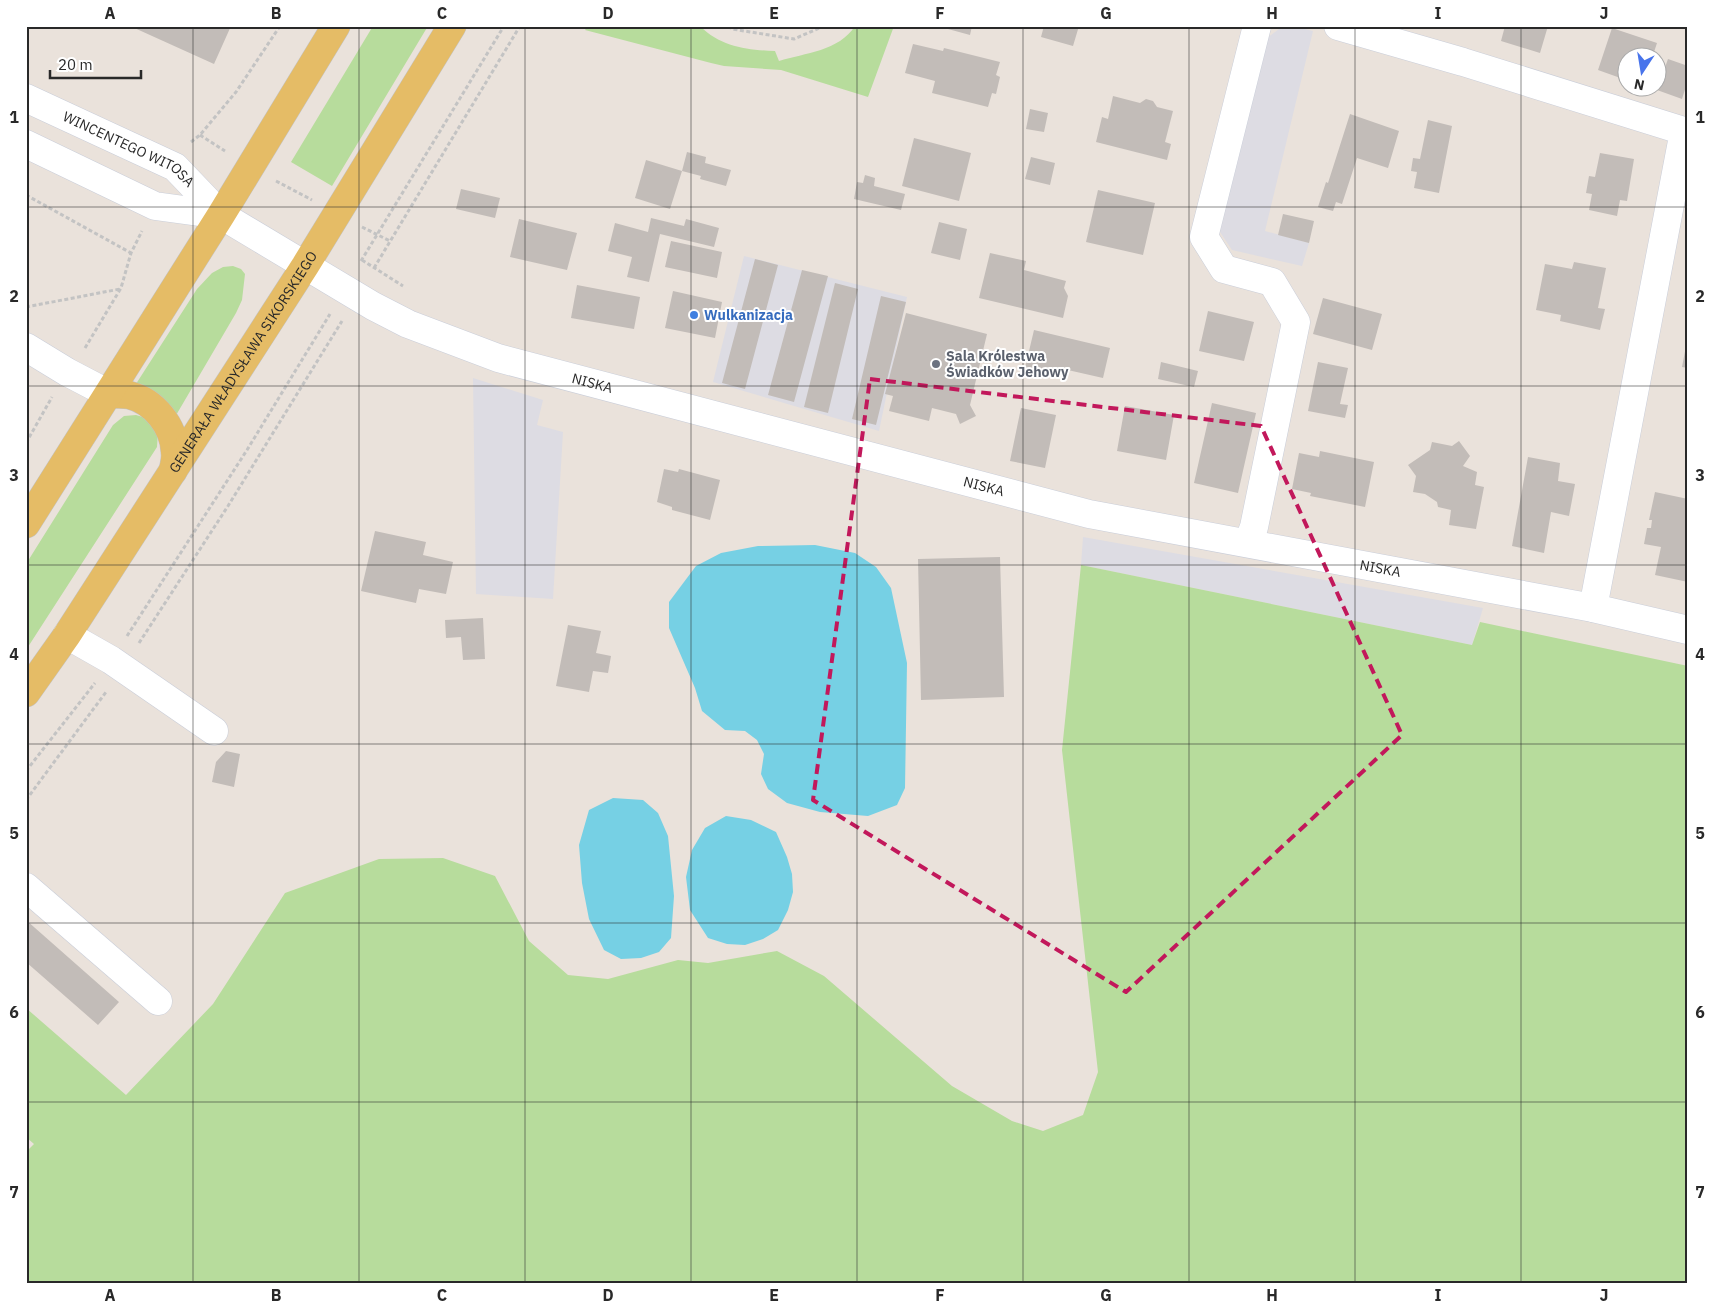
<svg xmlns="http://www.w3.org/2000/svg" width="1714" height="1309" font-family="'IBM Plex Sans',sans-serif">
<rect width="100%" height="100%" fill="#eae2db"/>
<path fill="#dddce3" d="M1283 26H1293L1313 31 1265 231 1309 243 1302 266 1232 250 1220 232 1267 38Z
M744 256 907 297 879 431 713 382Z
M473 378 543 400 537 425 563 432 553 599 476 594Z
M1083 537 1483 608 1472 645 1081 565Z"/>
<path fill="#b7dc9c" d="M373 26H428L332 186 291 162Z
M588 26H700C721 47 747 50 775 51L779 61C805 53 839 51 855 26H894L868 97 781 70 724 66 711 63 585 30Z
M233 266 241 269 245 274 242 300 236 313 175 417 134 387 197 289 212 273 223 267Z
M136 415 146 418 158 431 157 447 26 650V564L113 425 124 416Z
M1081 565 1472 645 1480 622 1688 666V1283H26V1152L34 1144 26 1137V1008L126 1095 213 1004 285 893 379 859 443 858 495 876 529 941 568 975 608 979 678 960 708 963 777 951 824 976 952 1086 1012 1121 1043 1131 1083 1115 1098 1072 1062 750Z"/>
<path fill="#76d0e4" d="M815 545 855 553 876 567 891 588 907 663 905 788 897 805 868 816 820 812 787 803 768 789 761 774 764 754 757 740 745 731 725 730 702 711 695 688 669 628V602L696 566 721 553 758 546Z
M613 798 643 800 658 813 668 836 674 896 671 938 659 952 641 958 621 959 604 950 589 919 582 883 579 845 589 810Z
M726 816 751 820 776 832 787 857 792 874 793 892 788 910 778 930 763 939 745 945 727 944 708 938 690 910 686 877 692 850 705 828Z"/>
<path fill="#c2bcb8" d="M130 26H231L214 64Z
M937 26H972L970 35Z
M1044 26H1079L1073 46 1041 37Z
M1505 26H1548L1540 53 1501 41Z
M1612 28 1657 43 1652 58H1626V80L1598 70Z
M913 44 943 51 944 48 1000 62 996 75 1000 77 996 94 992 93 988 107 932 93 935 81 905 73Z
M1668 59 1688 66V80L1682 99 1657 90Z
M1113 96 1140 103 1146 99 1153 101 1157 107 1173 111 1165 142 1171 144 1167 160 1096 142 1102 117 1108 119Z
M1030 109 1048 113 1044 132 1026 129Z
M1350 114 1399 131 1388 168 1357 158 1342 204 1336 202 1333 211 1318 207 1326 182 1328 183Z
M1428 120 1452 126 1439 193 1414 188 1417 172 1411 171 1413 158 1420 159Z
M914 138 971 153 959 201 902 186Z
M687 152 706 157 705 163 731 170 726 186 700 179 701 176 682 171Z
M1600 153 1634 159 1627 201 1620 200 1617 216 1589 210 1592 194 1586 193 1589 176 1595 177Z
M1031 157 1055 163 1050 185 1025 179Z
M646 160 682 171 670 209 635 198Z
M865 175 875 178 874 186 905 194 901 210 854 199 857 182 863 183Z
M461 189 500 198 495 218 456 209Z
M1098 190 1155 203 1143 255 1086 242Z
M1283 214 1314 221 1309 243 1278 235Z
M651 218 684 226 686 219 719 228 714 247 660 234 649 282 627 277 632 257 608 251 615 223 648 232Z
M519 219 577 233 567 270 510 257Z
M939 222 967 229 960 260 931 253Z
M671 241 722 252 717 278 665 267Z
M990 253 1026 261 1024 270 1066 281 1064 288 1068 296 1063 318 979 298Z
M755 259 778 265 745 389 722 383Z
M1574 262 1606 268 1598 308 1605 309 1600 330 1560 321 1561 315 1536 310 1545 264 1572 269Z
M802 270 828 276 794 402 768 395Z
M835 283 858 289 828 413 804 407Z
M577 285 640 297 634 329 571 318Z
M673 291 722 302 715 338 665 328Z
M881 296 906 302 876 425 852 419Z
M1323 298 1382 314 1372 350 1313 334Z
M1208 311 1254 322 1244 361 1199 351Z
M906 313 987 334 970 405 976 416 960 424 956 414 932 408 929 421 889 411 893 396 885 394Z
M1034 330 1110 348 1103 378 1059 368 1058 375 1025 368Z
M1687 341H1688V368L1682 367Z
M1161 362 1198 371 1194 387 1158 379Z
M1318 362 1348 368 1340 404 1348 405 1345 418 1308 411Z
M1212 403 1256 413 1238 493 1194 483Z
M1125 406 1174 415 1166 460 1117 451Z
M1021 408 1056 415 1045 468 1010 461Z
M1459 441 1470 456 1463 466 1477 472 1475 485 1484 487 1476 529 1449 525 1451 510 1438 507 1437 502 1425 494 1413 492 1416 476 1408 465 1430 450 1432 442 1452 446Z
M1320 451 1374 462 1365 507 1310 496 1311 493 1292 489 1299 453 1319 457Z
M1528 457 1560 463 1558 481 1575 484 1569 516 1551 512 1544 553 1512 546Z
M664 469 678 472 679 469 720 480 710 520 672 510V507L657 502Z
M1655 492 1688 499V582L1655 575 1661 547 1644 544 1647 528H1651L1652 520H1649Z
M375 531 426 542 423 555 453 562 446 594 419 589 416 603 361 591Z
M1000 557 1004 697 921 700 918 559Z
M483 618 485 659 463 660 461 637 446 638 445 620Z
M568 625 601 631 596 653 611 656 608 673 593 671 589 692 556 686Z
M226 751 240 754 234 787 212 782 216 762Z
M26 920 119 1002 98 1025 26 962Z"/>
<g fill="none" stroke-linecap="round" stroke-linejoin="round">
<defs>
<g id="minor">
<path d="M1338 26 1463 62 1684 131 1593 608"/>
<path id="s1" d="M26 98 175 167 221 215 373 306 408 324 498 358 1089 514 1593 608 1688 630"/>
<path d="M26 144 155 206 221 215"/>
<path d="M26 347 67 372 109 394"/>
<path d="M1248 543 1254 527 1296 322 1272 282 1224 269 1204 237 1257 26"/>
<path d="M67 635 111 660 214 731"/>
<path d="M26 887 158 1001"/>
</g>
<g id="major">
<path d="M109 394C115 394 122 394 129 395 154 401 174 426 175 452 176 458 174 465 173 471"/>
<path d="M26 524 221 215 336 26"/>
<path id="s2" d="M26 693 67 635 305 266 452 26"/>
</g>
</defs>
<use href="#minor" stroke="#caced9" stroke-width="29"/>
<use href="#major" stroke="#c3c3c3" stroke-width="29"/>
<path stroke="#c3c3c3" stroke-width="3" stroke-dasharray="4 2.5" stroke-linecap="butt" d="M728 26 732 29 794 39 824 26
M200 135 225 151
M191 142 200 135 236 92 280 26
M276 181 312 200
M26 195 131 253
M362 227 390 241
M362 260 403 286
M361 261 504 26
M374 268 520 26
M26 307 120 289
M85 348 121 288 131 253 142 231
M26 443 52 397
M127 636 247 450 330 314
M139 643 228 506 342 321
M26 771 95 683
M26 800 106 692"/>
<use href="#minor" stroke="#fff" stroke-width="28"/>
<use href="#major" stroke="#e5bc66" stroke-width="28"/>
</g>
<path fill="none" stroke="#c2185b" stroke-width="4" stroke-dasharray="10 6" stroke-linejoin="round" d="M870 379 1261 426 1402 735 1126 992 813 800Z"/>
<path fill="none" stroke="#292929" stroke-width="1" stroke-opacity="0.55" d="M193 26V1283M359 26V1283M525 26V1283M691 26V1283M857 26V1283M1023 26V1283M1189 26V1283M1355 26V1283M1521 26V1283M26 207H1688M26 386H1688M26 565H1688M26 744H1688M26 923H1688M26 1102H1688"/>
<circle fill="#3f7fe0" stroke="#fff" stroke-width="2" cx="694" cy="315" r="5"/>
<circle fill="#6b7280" stroke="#fff" stroke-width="2" cx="936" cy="364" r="5"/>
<g text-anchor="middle" stroke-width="4" stroke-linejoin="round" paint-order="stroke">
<g font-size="14" fill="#292929" stroke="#fff">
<text dy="5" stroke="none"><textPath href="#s1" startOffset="115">WINCENTEGO WITOSA</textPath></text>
<text dy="5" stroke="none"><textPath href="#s2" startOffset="396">GENERAŁA WŁADYSŁAWA SIKORSKIEGO</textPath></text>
<text dy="5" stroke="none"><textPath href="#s1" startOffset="641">NISKA</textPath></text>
<text dy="5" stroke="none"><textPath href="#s1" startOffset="1046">NISKA</textPath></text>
<text dy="5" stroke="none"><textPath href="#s1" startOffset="1451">NISKA</textPath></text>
</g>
<g font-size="14" font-weight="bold" fill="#366cbe" stroke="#fff" text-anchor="start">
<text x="704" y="320">Wulkanizacja</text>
</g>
<g font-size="14" font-weight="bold" fill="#5b616d" stroke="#fff" text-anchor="start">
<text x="946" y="361">Sala Królestwa<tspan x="946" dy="16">Świadków Jehowy</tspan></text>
</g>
</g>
<rect width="1714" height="1309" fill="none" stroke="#ffffff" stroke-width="55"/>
<g transform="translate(1642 72) rotate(192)"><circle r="24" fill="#ffffff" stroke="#a9a9a9"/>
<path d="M0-4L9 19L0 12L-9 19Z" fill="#4874eb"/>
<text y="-8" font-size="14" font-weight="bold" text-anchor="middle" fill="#292929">N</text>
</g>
<path d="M50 70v8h91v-8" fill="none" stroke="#292929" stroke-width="2.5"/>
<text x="58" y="70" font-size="15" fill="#292929" stroke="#ffffff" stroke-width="4" paint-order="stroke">20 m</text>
<rect x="28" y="28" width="1658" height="1254" fill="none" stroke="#292929" stroke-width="2"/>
<g font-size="16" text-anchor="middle" font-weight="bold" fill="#292929">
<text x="110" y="19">A</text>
<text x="276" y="19">B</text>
<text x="442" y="19">C</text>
<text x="608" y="19">D</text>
<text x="774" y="19">E</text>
<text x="940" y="19">F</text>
<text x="1106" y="19">G</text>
<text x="1272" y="19">H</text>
<text x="1438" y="19">I</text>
<text x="1604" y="19">J</text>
<text x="14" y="123">1</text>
<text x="1700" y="123">1</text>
<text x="14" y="302">2</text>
<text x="1700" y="302">2</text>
<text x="14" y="481">3</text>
<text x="1700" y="481">3</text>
<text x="14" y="660">4</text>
<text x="1700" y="660">4</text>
<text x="14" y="839">5</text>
<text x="1700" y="839">5</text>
<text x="14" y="1018">6</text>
<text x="1700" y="1018">6</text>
<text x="14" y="1198">7</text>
<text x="1700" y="1198">7</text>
<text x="110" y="1301">A</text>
<text x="276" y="1301">B</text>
<text x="442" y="1301">C</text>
<text x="608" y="1301">D</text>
<text x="774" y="1301">E</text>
<text x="940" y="1301">F</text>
<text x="1106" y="1301">G</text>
<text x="1272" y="1301">H</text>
<text x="1438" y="1301">I</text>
<text x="1604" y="1301">J</text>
</g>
</svg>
